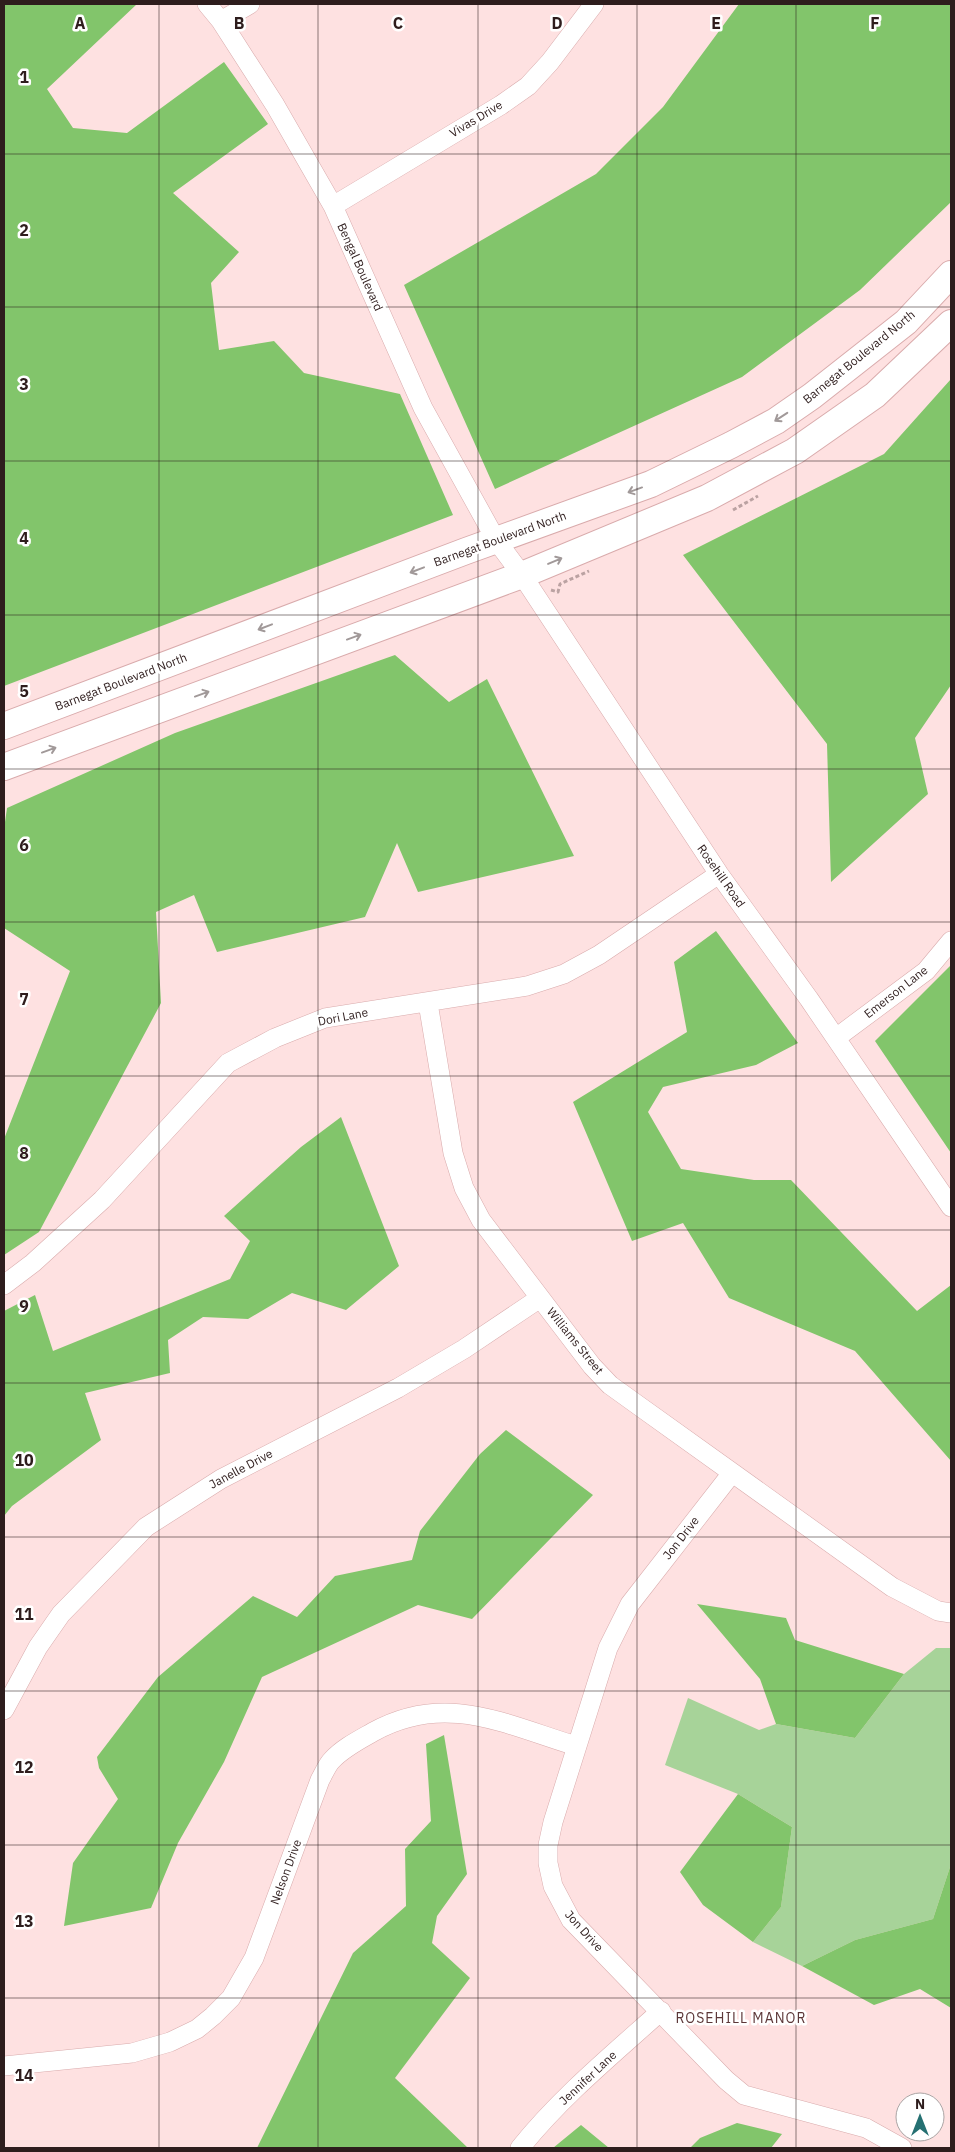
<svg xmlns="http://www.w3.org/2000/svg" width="955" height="2152" font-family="'IBM Plex Sans',sans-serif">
<rect width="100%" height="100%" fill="#fee1e1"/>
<path fill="#a7d399" d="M936 1648H951V1864L933 1919 855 1940 802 1966 753 1942 781 1907 792 1827 738 1794 665 1765 688 1698 759 1730 776 1724 855 1738 904 1674Z"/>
<path fill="#82c56b" d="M4 4H137L47 89 73 128 127 133 224 62 268 124 173 193 239 252 211 283 219 350 274 341 304 373 400 394 453 515 4 686Z
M739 4H951V202L860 290 742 377 495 489 404 285 596 174 663 107Z
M951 379V685L915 738 928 794 831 882 827 744 683 555 884 454Z
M395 655 449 702 487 679 574 856 418 892 397 843 365 917 217 952 194 895 156 912 161 1003 39 1232 4 1255V1139L70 971 4 928V829L7 808 175 733Z
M716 931 798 1043 756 1065 663 1087 648 1112 681 1169 754 1180H791L917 1311 951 1285V1461L855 1351 729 1298 683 1223 632 1241 573 1102 687 1032 674 962Z
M951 965V1153L875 1041Z
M341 1117 399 1266 346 1310 292 1293 248 1319 203 1317 168 1340 170 1373 85 1393 101 1440 12 1506 4 1516V1311L35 1295 53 1351 230 1279 250 1241 224 1216 301 1147Z
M506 1430 593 1495 472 1619 418 1605 262 1677 224 1762 178 1843 151 1908 64 1926 73 1863 118 1799 99 1768 97 1757 158 1677 253 1596 297 1617 335 1576 412 1560 420 1531 480 1454Z
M697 1604 786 1618 795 1640 904 1674 855 1738 776 1724 760 1679Z
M444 1735 467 1874 437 1916 432 1943 470 1978 395 2078 468 2148H257L353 1953 406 1906 405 1849 431 1821 426 1744Z
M738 1794 792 1827 781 1907 753 1942 703 1905 680 1872Z
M951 1864V2008L920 1989 874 2005 802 1966 855 1940 933 1919Z
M737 2123 782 2134 771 2148H690L700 2138Z
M581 2125 609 2148H553Z"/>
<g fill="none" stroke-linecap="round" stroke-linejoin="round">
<defs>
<path id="street" d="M207 4 221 21 275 105 333 206 423 408 496 540 522 575 719 874 809 999 951 1207
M221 21 250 4
M333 206 501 105 528 86 550 62 594 4
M428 1003 453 1153 464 1188 481 1220 592 1366 610 1385 635 1403 892 1587 938 1611 951 1613
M836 1038 926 971 951 941
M4 1285 33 1263 102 1200 228 1063 275 1038 325 1018 527 986 564 974 599 955 719 874
M732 1473 630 1604 608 1648 553 1822 548 1845V1863L553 1886 571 1920 726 2080 744 2095 866 2128 902 2148
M4 1710 38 1647 61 1614 146 1527 221 1479 398 1388 464 1349 540 1298
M4 2066 132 2053 170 2042 197 2029 213 2016 231 1998 254 1958 320 1780C324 1773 327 1765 332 1760 343 1748 359 1740 373 1732 445 1692 504 1724 576 1746
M520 2148C561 2097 612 2055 661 2011"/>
<path id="secondary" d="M4 726 466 551 651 484 731 445 776 421 812 396 906 322 951 274
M4 767 522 575 707 498 795 451 875 395 951 323"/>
</defs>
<use href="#street" stroke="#d9abac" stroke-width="20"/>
<use href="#secondary" stroke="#d9abac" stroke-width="28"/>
<path stroke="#bba2a2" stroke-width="3" stroke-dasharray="4 2.5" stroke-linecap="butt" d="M733 510 758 496
M551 590 558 592 560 584 589 571"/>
<use href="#street" stroke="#fff" stroke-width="19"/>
<use href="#secondary" stroke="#fff" stroke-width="26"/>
</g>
<defs><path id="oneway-shaft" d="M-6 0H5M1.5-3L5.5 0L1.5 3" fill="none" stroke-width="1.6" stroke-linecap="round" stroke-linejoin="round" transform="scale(1.25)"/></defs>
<g stroke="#a19999">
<use href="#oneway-shaft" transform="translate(781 417) rotate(147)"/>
<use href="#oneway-shaft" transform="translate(635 490) rotate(160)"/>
<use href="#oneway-shaft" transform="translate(555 561) rotate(-23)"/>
<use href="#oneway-shaft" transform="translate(417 570) rotate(159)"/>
<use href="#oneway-shaft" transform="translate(265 627) rotate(159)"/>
<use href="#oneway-shaft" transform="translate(354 637) rotate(-20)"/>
<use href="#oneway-shaft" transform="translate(202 694) rotate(-20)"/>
<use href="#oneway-shaft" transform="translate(49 750) rotate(-20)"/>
</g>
<path fill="none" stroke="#2e1d1d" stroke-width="1" stroke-opacity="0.55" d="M159 4V2148M318 4V2148M478 4V2148M637 4V2148M796 4V2148M4 154H951M4 307H951M4 461H951M4 615H951M4 769H951M4 922H951M4 1076H951M4 1230H951M4 1383H951M4 1537H951M4 1691H951M4 1845H951M4 1998H951"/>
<g text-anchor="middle" stroke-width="5" stroke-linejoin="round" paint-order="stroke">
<g font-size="12" fill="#2e1d1d" stroke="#fff">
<text transform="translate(476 119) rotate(-31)" y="4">Vivas Drive</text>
<text transform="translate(360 267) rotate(66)" y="4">Bengal Boulevard</text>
<text transform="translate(859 357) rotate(-39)" y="4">Barnegat Boulevard North</text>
<text transform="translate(500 539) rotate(-20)" y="4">Barnegat Boulevard North</text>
<text transform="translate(121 682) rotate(-21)" y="4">Barnegat Boulevard North</text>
<text transform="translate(721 876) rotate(55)" y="4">Rosehill Road</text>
<text transform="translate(896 992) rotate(-38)" y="4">Emerson Lane</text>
<text transform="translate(343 1017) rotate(-11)" y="4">Dori Lane</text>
<text transform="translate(575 1341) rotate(51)" y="4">Williams Street</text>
<text transform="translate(241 1469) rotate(-28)" y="4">Janelle Drive</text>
<text transform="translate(681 1538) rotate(-52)" y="4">Jon Drive</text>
<text transform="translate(286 1872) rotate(-70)" y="4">Nelson Drive</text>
<text transform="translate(584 1931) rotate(48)" y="4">Jon Drive</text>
<text transform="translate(588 2078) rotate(-43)" y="4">Jennifer Lane</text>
</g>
<g font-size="14" letter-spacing="1" fill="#5c3738" stroke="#fff">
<text x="741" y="2023">ROSEHILL MANOR</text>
</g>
</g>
<g font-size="16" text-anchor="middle" font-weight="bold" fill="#2e1d1d" stroke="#fff" stroke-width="5" stroke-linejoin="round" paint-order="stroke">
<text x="80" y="29">A</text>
<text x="239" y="29">B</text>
<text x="398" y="29">C</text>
<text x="557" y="29">D</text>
<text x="716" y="29">E</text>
<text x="875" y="29">F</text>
<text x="24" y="83">1</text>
<text x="24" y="236">2</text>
<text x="24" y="390">3</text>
<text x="24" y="544">4</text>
<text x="24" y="697">5</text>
<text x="24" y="851">6</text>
<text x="24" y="1005">7</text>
<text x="24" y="1159">8</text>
<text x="24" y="1312">9</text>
<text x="24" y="1466">10</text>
<text x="24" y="1620">11</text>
<text x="24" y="1773">12</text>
<text x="24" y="1927">13</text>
<text x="24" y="2081">14</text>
</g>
<rect width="955" height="2152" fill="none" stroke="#2e1d1d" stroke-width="10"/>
<g transform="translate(920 2117)"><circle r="24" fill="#ffffff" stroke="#aba5a5"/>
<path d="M0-4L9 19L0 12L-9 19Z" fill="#257072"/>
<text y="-8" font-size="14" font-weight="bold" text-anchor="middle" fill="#2e1d1d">N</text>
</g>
</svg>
